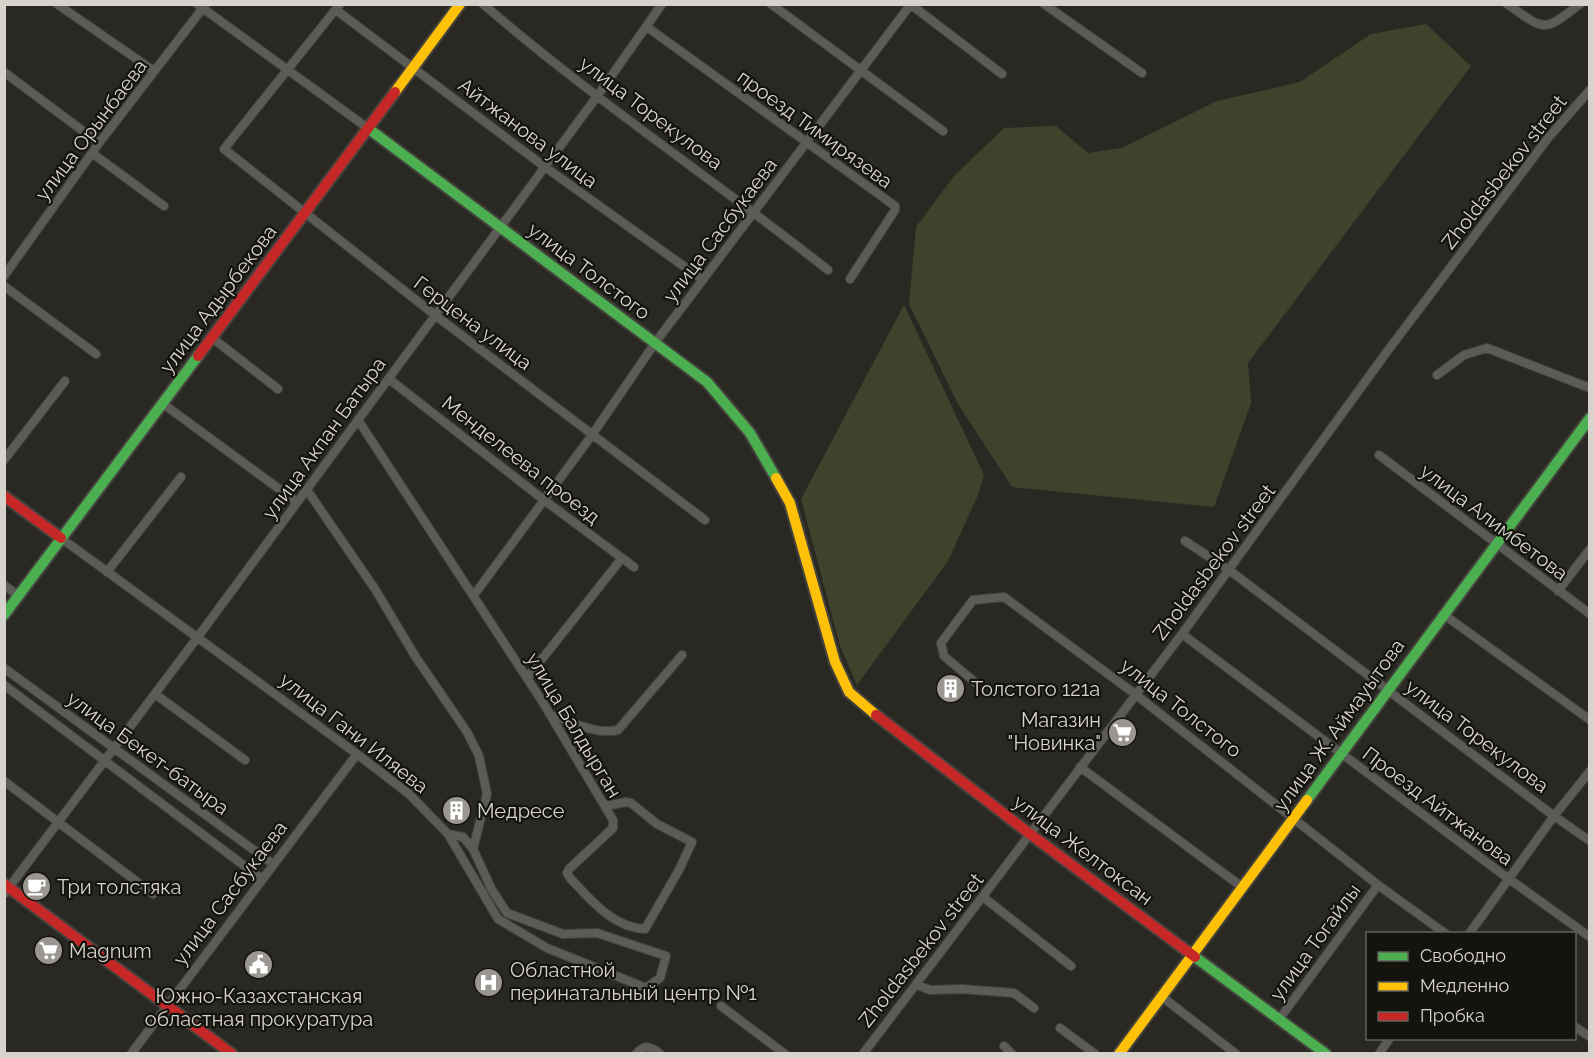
<svg xmlns="http://www.w3.org/2000/svg" width="1594" height="1058" font-family="Raleway,sans-serif">
<rect width="100%" height="100%" fill="#2a2822"/>
<path fill="#40432c" d="M1426 24 1471 66 1248 363 1251 403 1214 507 1012 487 958 404 909 304 916 227 954 176 1004 128 1056 126 1088 153 1122 148 1217 101 1300 82 1371 34Z
M904 305 984 475 978 495 948 561 857 685 840 646 801 499Z"/>
<g fill="none" stroke-linecap="round" stroke-linejoin="round">
<defs>
<path id="street" d="M57 4 154 71
M197 4 369 129
M340 4 224 149 435 315 705 520
M483 4C593 99 714 180 828 270
M771 4 943 131
M910 4 1002 74
M1044 4 1142 73
M1507 4C1546 31 1542 33 1580 4
M336 10 545 167 703 280
M647 27 895 206V210L850 279
M4 72 99 143
M92 153 164 206
M4 276 99 143 206 4
M4 286 96 354
M211 337 278 389
M1437 375 1464 355 1487 348 1590 388
M389 379 544 500 634 567
M162 403 297 502
M358 420 542 701 613 820V828L569 869 567 873 570 878C590 899 613 928 645 929L679 870 692 842 657 824 631 803 626 802 605 806
M1379 455 1590 614
M4 460 65 381
M307 490 375 589 415 656 467 732 479 756 487 794 473 849
M61 538 357 754 409 794 448 834 498 919 547 948 646 988 660 978 666 956 597 933 563 934 507 913 492 890 473 849 463 837 448 834
M1185 541 1229 570 1554 816 1590 841
M107 572 181 477
M4 585 19 596
M1558 591 1590 549
M474 595 592 435 655 343 911 4
M1443 614 1590 720
M1182 634 1509 879 1590 937
M4 668 273 864
M527 678 622 558
M976 683 944 656 941 643 973 600 1004 597 1135 694 1378 885 1446 934
M4 685 262 879
M155 694 245 760
M551 715C572 722 596 735 618 730L682 655
M1080 767 1242 887
M4 781 153 894
M4 894 197 638 598 95 662 4
M983 897 1071 966
M1469 934 1554 816 1590 771
M917 985 930 990 962 989 1014 993 1034 1008
M1161 996 1236 1054
M721 1006 785 1054
M1280 1018 1378 885
M1574 1026 1590 1037
M1060 1028 1095 1054
M1004 1046 1012 1054
M131 1054 357 754
M636 1054C644 1044 651 1046 660 1054
M863 1054 1182 634 1386 353 1548 138 1590 90
M1379 1054 1390 1038"/>
<path id="fast" d="M369 129 707 382 750 433 776 478
M4 615 198 356
M1307 800 1590 418
M1195 957 1326 1054"/>
<path id="slow" d="M395 92 460 4
M776 478 790 503 835 662 849 692 876 715
M1119 1054 1307 800"/>
<path id="jam" d="M198 356 395 92
M4 496 61 538
M876 715 1030 834 1195 957
M4 884 232 1054"/>
</defs>
<use href="#street" stroke="#45433e" stroke-width="10"/>
<use href="#fast" stroke="#45433e" stroke-width="14"/>
<use href="#slow" stroke="#45433e" stroke-width="14"/>
<use href="#jam" stroke="#45433e" stroke-width="14"/>
<use href="#street" stroke="#5d5b57" stroke-width="8"/>
<use href="#fast" stroke="#4caf50" stroke-width="10"/>
<use href="#slow" stroke="#ffc107" stroke-width="10"/>
<use href="#jam" stroke="#c62828" stroke-width="10"/>
</g>
<defs>
<symbol id="building-disc" viewBox="-11 -11 22 22"><circle r="9.5" fill="#9a9790" stroke="#14130d"/><path d="M-4-6H4V6H1V3H-1V6H-4ZM-2.5-4.3h1.7v1.8h-1.7ZM.8-4.3h1.7v1.8H.8ZM-2.5-1h1.7V.8h-1.7ZM.8-1h1.7V.8H.8Z" fill="#fff"/></symbol>
<symbol id="supermarket-disc" viewBox="-11 -11 22 22"><circle r="9.5" fill="#9a9790" stroke="#14130d"/><path d="M-6-5.5h2.5l.6 2H6L4.5 2H-2.5L-4.4-4H-6ZM-1.5 3.2a1.3 1.3 0 1 0 .1 0ZM3 3.2a1.3 1.3 0 1 0 .1 0Z" fill="#fff"/></symbol>
<symbol id="cafe-disc" viewBox="-11 -11 22 22"><circle r="9.5" fill="#9a9790" stroke="#14130d"/><path d="M-5.5-4.5H6V0H3Q3 3.5 0 3.5H-2.5Q-5.5 3.5-5.5 0ZM3-3.2v2h1.7v-2ZM-6 4.5H4V6H-6Z" fill="#fff"/></symbol>
<symbol id="civic-disc" viewBox="-11 -11 22 22"><circle r="9.5" fill="#9a9790" stroke="#14130d"/><path d="M-.6-6.5H3V-4.5H.6V-3L4-1V1h2V6H-6V1h2V-1L-.6-3ZM-1.2 2.5V6h2.4V2.5Z" fill="#fff"/></symbol>
<symbol id="hospital-disc" viewBox="-11 -11 22 22"><circle r="9.5" fill="#9a9790" stroke="#14130d"/><path d="M-5-5h3v3.5h4V-5h3V5h-3V1.5h-4V5h-3Z" fill="#fff"/></symbol>
</defs>
<g fill-rule="evenodd">
<use href="#building-disc" x="934" y="672" width="33" height="33"/>
<use href="#supermarket-disc" x="1106" y="716" width="33" height="33"/>
<use href="#building-disc" x="440" y="794" width="33" height="33"/>
<use href="#cafe-disc" x="20" y="870" width="33" height="33"/>
<use href="#supermarket-disc" x="32" y="934" width="33" height="33"/>
<use href="#civic-disc" x="242" y="948" width="33" height="33"/>
<use href="#hospital-disc" x="472" y="966" width="33" height="33"/>
</g>
<g text-anchor="middle" stroke-width="4.5" stroke-linejoin="round" paint-order="stroke">
<g font-size="20" fill="#d6d3cc" stroke="#14130d">
<text transform="translate(651 113) rotate(37)" y="7">улица Торекулова</text>
<text transform="translate(815 129) rotate(36)" y="7">проезд Тимирязева</text>
<text transform="translate(91 130) rotate(-53)" y="7">улица Орынбаева</text>
<text transform="translate(528 133) rotate(37)" y="7">Айтжанова улица</text>
<text transform="translate(1504 172) rotate(-52)" y="7">Zholdasbekov street</text>
<text transform="translate(720 230) rotate(-53)" y="7">улица Сасбукаева</text>
<text transform="translate(589 271) rotate(37)" y="7">улица Толстого</text>
<text transform="translate(218 299) rotate(-53)" y="7">улица Адырбекова</text>
<text transform="translate(473 323) rotate(37)" y="7">Герцена улица</text>
<text transform="translate(324 438) rotate(-54)" y="7">улица Акпан Батыра</text>
<text transform="translate(521 460) rotate(38)" y="7">Менделеева проезд</text>
<text transform="translate(1494 522) rotate(37)" y="7">улица Алимбетова</text>
<text transform="translate(1214 562) rotate(-53)" y="7">Zholdasbekov street</text>
<text transform="translate(1181 708) rotate(38)" y="7">улица Толстого</text>
<text transform="translate(574 725) rotate(59)" y="7">улица Балдырган</text>
<text transform="translate(1339 725) rotate(-54)" y="7">улица Ж. Аймауытова</text>
<text transform="translate(354 733) rotate(38)" y="7">улица Гани Иляева</text>
<text transform="translate(1477 736) rotate(37)" y="7">улица Торекулова</text>
<text transform="translate(148 753) rotate(36)" y="7">улица Бекет-батыра</text>
<text transform="translate(1438 806) rotate(37)" y="7">Проезд Айтжанова</text>
<text transform="translate(1083 850) rotate(37)" y="7">улица Желтоксан</text>
<text transform="translate(230 893) rotate(-53)" y="7">улица Сасбукаева</text>
<text transform="translate(1315 942) rotate(-54)" y="7">улица Тогайлы</text>
<text transform="translate(921 950) rotate(-52)" y="7">Zholdasbekov street</text>
</g>
<g font-size="20" fill="#d6d3cc" stroke="#14130d" text-anchor="start">
<text x="971" y="696">Толстого 121а</text>
<text x="1101" y="727" text-anchor="end">Магазин<tspan x="1101" dy="23">"Новинка"</tspan></text>
<text x="477" y="818">Медресе</text>
<text x="57" y="894">Три толстяка</text>
<text x="69" y="958">Magnum</text>
<text x="510" y="977">Областной<tspan x="510" dy="23">перинатальный центр №1</tspan></text>
<text x="259" y="1003" text-anchor="middle">Южно-Казахстанская<tspan x="259" dy="23">областная прокуратура</tspan></text>
</g>
</g>
<rect width="1594" height="1058" fill="none" stroke="#d6d3cc" stroke-width="12"/>
<rect x="1366" y="932" width="210" height="108" fill="#14130d" stroke="#626059" stroke-width="1.5"/>
<rect x="1378" y="952" width="30" height="9" fill="#4caf50" stroke="#626059" stroke-width="1.5"/>
<text x="1420" y="962" font-size="18" fill="#d6d3cc">Свободно</text>
<rect x="1378" y="982" width="30" height="9" fill="#ffc107" stroke="#626059" stroke-width="1.5"/>
<text x="1420" y="992" font-size="18" fill="#d6d3cc">Медленно</text>
<rect x="1378" y="1012" width="30" height="9" fill="#c62828" stroke="#626059" stroke-width="1.5"/>
<text x="1420" y="1022" font-size="18" fill="#d6d3cc">Пробка</text>
</svg>
